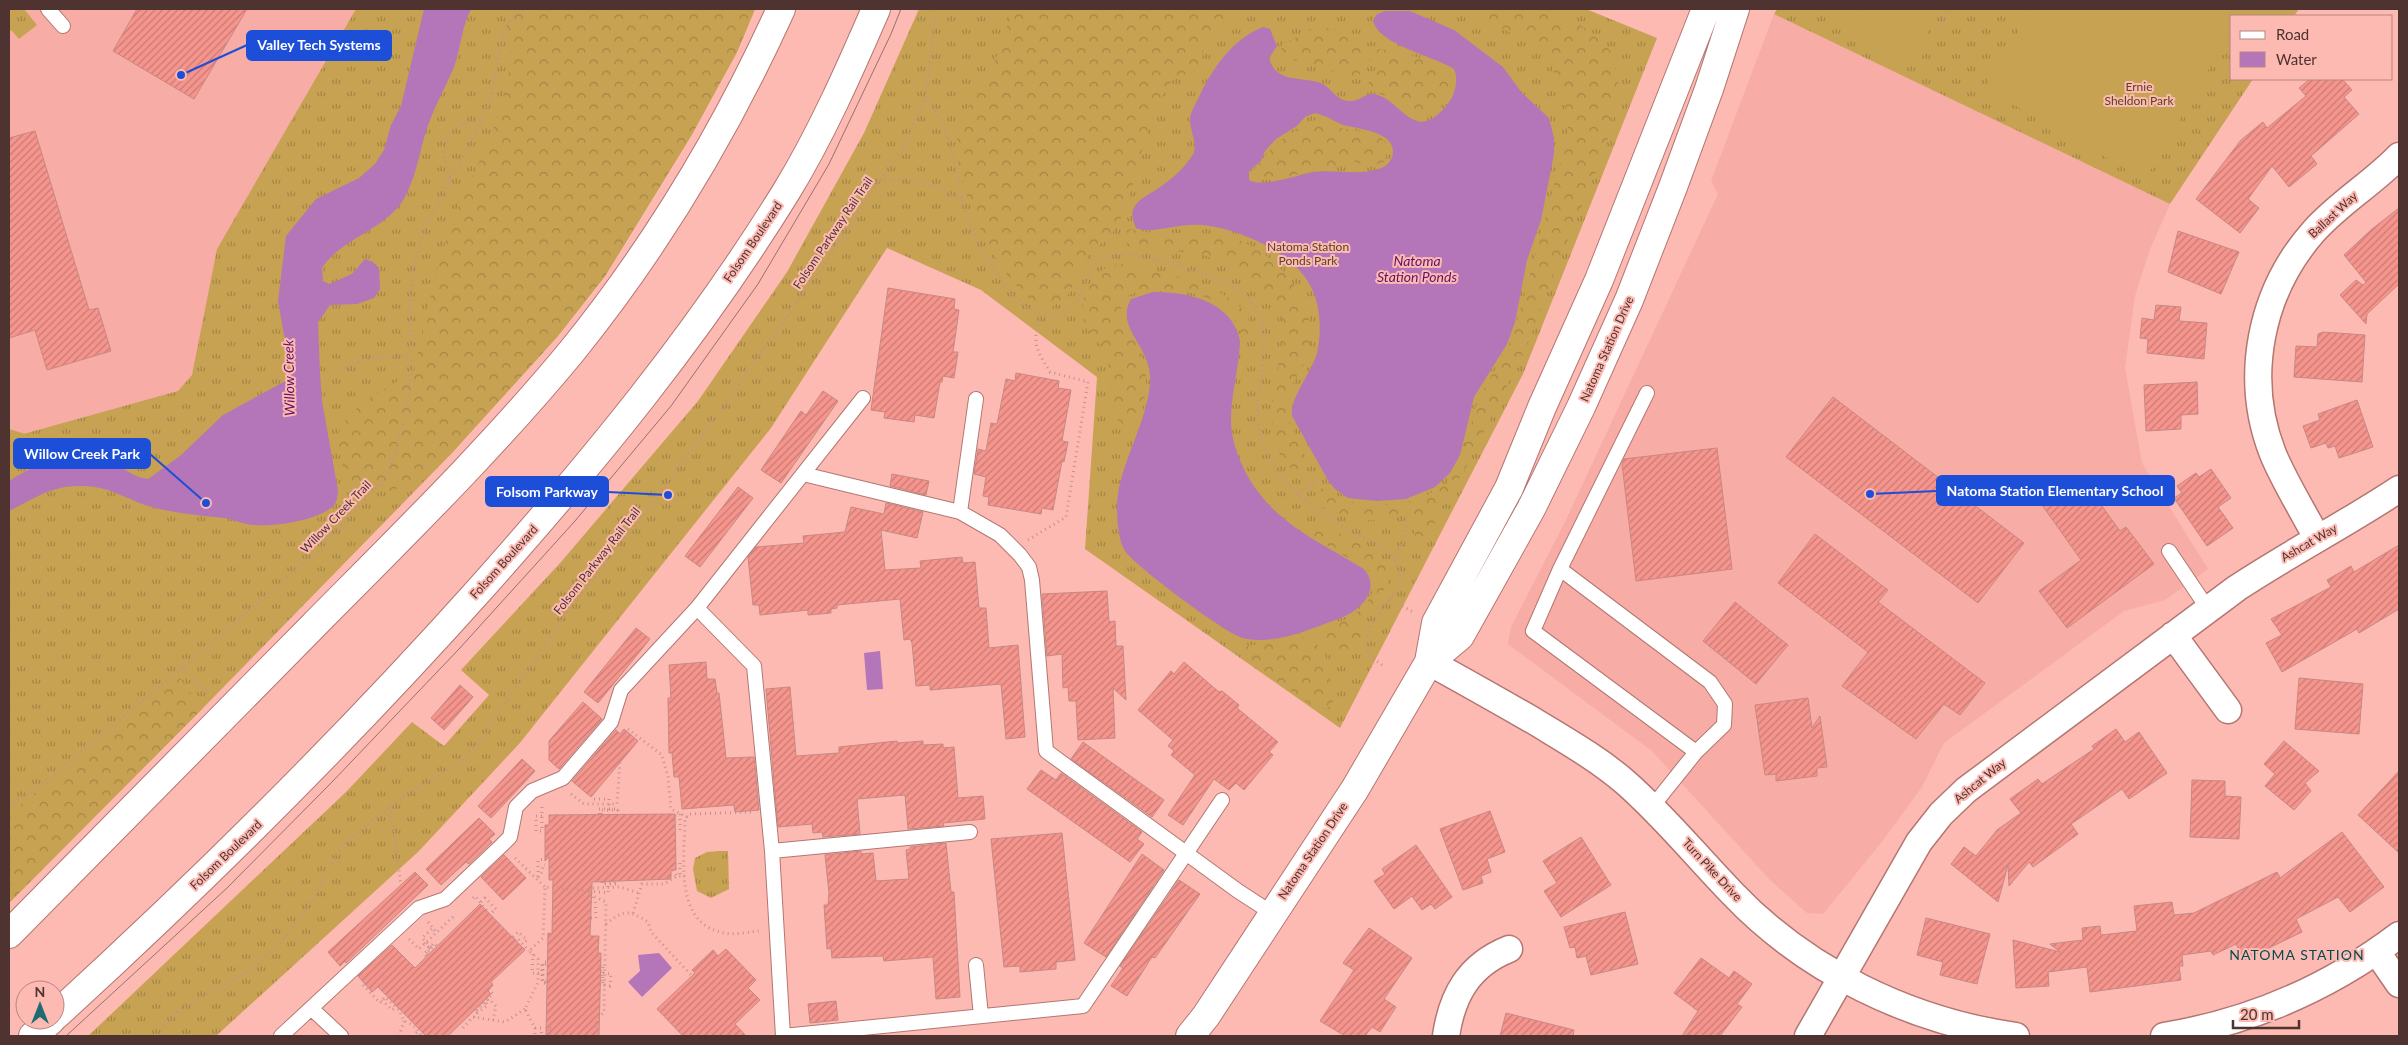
<svg xmlns="http://www.w3.org/2000/svg" width="2408" height="1045" font-family="Lato,sans-serif">
<defs>
<pattern id="grass-tufts" width="24" height="20" patternUnits="userSpaceOnUse" patternTransform="scale(1.25)"><rect width="24" height="20" fill="#c7a252"/><path d="M3 7l-1-3M5 7V3M7 7l1-3M15 17l-1-3M17 17v-4M19 17l1-3" fill="none" stroke="#a48544"/></pattern>
<pattern id="forest-crowns" width="20" height="18" patternUnits="userSpaceOnUse" patternTransform="scale(1.25)"><rect width="20" height="18" fill="#c7a252"/><path d="M2 6a3 3 0 1 1 6 0M12 15a3 3 0 1 1 6 0" fill="none" stroke="#a48544"/></pattern>
<pattern id="building-hatch" width="6" height="6" patternUnits="userSpaceOnUse" patternTransform="scale(1.25)"><rect width="6" height="6" fill="#f6958d"/><path d="M-1 1l2-2M0 6l6-6M5 7l2-2" fill="none" stroke="#c97a74"/></pattern>
</defs>
<rect width="100%" height="100%" fill="#fdbab3"/>
<path fill="#f7aca5" d="M9 9H755L737 52 691 136 605 276 557 337 450 455 202 709 9 903Z
M1774 14 2170 204 2150 249 2135 296 2125 368 2142 463 2208 569 2165 600 2124 611 1944 743 1922 787 1881 843 1823 914 1807 913 1770 880 1652 751 1508 644 1511 627 1564 524 1718 194 1711 181Z"/>
<path fill="url(#grass-tufts)" d="M9 9H24L37 25 19 39 11 30 9 32Z
M356 9H755L737 52 691 136 605 276 557 337 450 455 202 709 9 903V438L178 391 192 375 217 249Z
M919 9H1586L1657 38 1523 374 1340 728 1085 549 1097 377 981 290 887 248 771 428 519 744 418 852 216 1036H88L346 792 412 722 444 746 489 695 461 670 561 562 698 401 787 272 864 133Z
M1777 9H2299L2294 16H2232V79H2253L2170 204 1774 14Z
M719 851H728L729 889 711 898 697 891 693 869 695 858 707 852Z"/>
<path fill="url(#forest-crowns)" d="M503 9H755L737 52 691 136 605 276 557 337 450 455 399 488 387 492 360 488 352 484 343 469 337 436 348 416 368 399 414 371C424 324 433 279 448 234 468 176 505 124 510 62 512 45 506 26 503 9Z
M1013 9H1239C1233 25 1220 23 1209 34 1201 43 1204 53 1201 63 1196 75 1182 73 1173 80 1168 85 1163 96 1159 103 1140 141 1137 186 1118 224 1110 240 1092 248 1083 263 1075 278 1072 298 1055 305 1039 313 1025 295 1015 284 988 255 947 168 959 129 966 108 982 89 991 69 1000 50 1006 28 1013 9Z
M1462 9H1542L1580 25 1597 36 1612 53 1618 83 1606 147 1546 294 1527 346 1465 469 1439 511 1428 542 1422 549 1416 547 1413 513C1401 512 1391 518 1378 520 1359 522 1337 515 1320 506L1316 496 1320 489 1324 488 1340 499 1362 504 1395 505 1416 500 1445 486 1459 465 1478 400 1513 337 1567 137 1569 120 1552 67 1534 44Z
M1320 27 1348 32 1367 46 1376 49 1395 51 1424 59 1442 66 1454 78C1452 97 1432 127 1410 112 1403 108 1398 101 1391 98 1383 94 1372 94 1367 86L1377 65 1374 60 1362 59 1360 74 1357 79 1353 80C1343 78 1336 72 1327 69 1310 62 1291 66 1281 48L1282 44 1298 37 1305 30Z
M1317 120 1345 129 1370 133 1379 136 1386 143 1387 153 1384 162 1369 167 1348 159 1337 166 1275 179 1264 180 1253 176 1252 172 1275 144 1310 121Z
M1130 229C1165 238 1204 227 1239 240 1281 257 1322 307 1308 354 1303 370 1288 386 1287 403 1286 424 1301 444 1308 463L1306 469 1299 471 1287 466 1277 450 1274 435 1271 408 1285 326 1276 301 1265 290 1226 264 1202 254 1132 247 1123 239 1124 232Z
M1123 264C1152 268 1264 291 1249 336L1241 334C1237 325 1234 317 1227 310 1207 290 1143 280 1122 300 1117 327 1133 333 1142 356 1150 377 1145 404 1137 425L1125 428C1104 411 1113 379 1107 356 1104 342 1091 335 1085 324 1077 308 1089 277 1104 269 1109 266 1117 265 1123 264Z
M9 429 39 438 42 443 34 454 9 471Z
M1313 524H1320L1370 548 1391 569C1390 593 1374 598 1366 617 1361 630 1362 643 1354 654 1337 655 1325 652 1320 634L1322 630C1348 618 1376 609 1374 576L1367 569 1310 536 1308 531Z
M1303 637 1314 640 1328 661 1330 683 1334 699 1331 706 1325 709 1315 708 1244 658 1243 653 1247 646Z
M180 678 202 709 9 903V814Z"/>
<path fill="#c7a252" d="M1817 9H1862L1852 26Z
M1864 9H1940L1913 58 1899 62 1857 39 1854 29Z
M2031 9H2244L2239 16H2232V29L2145 180 1985 88Z"/>
<path fill="#b476b8" fill-rule="evenodd" d="M424 9H471C462 27 461 45 455 64 448 83 437 101 430 120 420 145 418 173 405 197 387 230 342 237 322 268L323 281 329 284 352 274 365 259 373 262 379 268 380 289 374 298 357 304 330 305 318 322 320 373 322 401 338 491C338 494 337 499 336 502 326 520 273 527 254 525 244 525 234 519 224 518 197 515 171 513 145 505 128 499 114 490 95 487 56 482 41 495 9 511V481C35 464 80 444 111 460 124 468 132 477 148 479L180 456 223 415 289 379 295 369 284 335 278 301 286 236 316 199 359 178 375 164 384 150 391 125 401 106Z
M1385 11H1410L1454 30 1503 67 1522 93 1549 118 1554 138V154L1541 220 1527 260 1515 322 1507 344 1474 397 1460 455 1450 473 1435 487 1406 499 1377 501 1348 498 1335 489 1329 482 1292 416C1289 399 1312 372 1317 353 1322 330 1321 301 1307 280 1288 250 1236 228 1202 225 1182 223 1162 231 1142 230L1136 228C1133 221 1130 213 1135 206 1139 199 1149 194 1156 190 1169 181 1183 170 1192 156 1199 146 1190 131 1190 120 1190 113 1195 105 1198 99 1212 69 1231 40 1263 27L1270 29 1277 46 1269 58C1276 84 1302 76 1321 83 1332 88 1335 100 1349 101 1359 102 1365 93 1374 94 1397 97 1411 136 1436 116 1443 110 1449 104 1453 95 1456 87 1458 78 1454 69 1434 56 1379 45 1373 21L1377 14ZM1315 113C1325 115 1334 121 1343 125 1358 129 1400 132 1392 157 1390 163 1384 168 1378 169 1358 176 1334 169 1313 172 1297 175 1263 188 1249 180V171L1261 161 1265 151 1276 139 1297 126 1305 117Z
M1153 292C1189 292 1232 301 1240 341 1239 368 1231 394 1231 421 1231 436 1236 451 1242 465 1268 521 1315 539 1364 569 1382 590 1359 612 1338 619 1310 629 1274 646 1243 638 1226 634 1135 566 1125 551 1118 540 1117 519 1117 506 1118 465 1147 425 1150 383 1153 346 1114 329 1131 299Z
M880 651 883 689 867 690 864 653Z
M659 953 672 968 642 997 628 982 640 971 638 955Z"/>
<path fill="url(#building-hatch)" stroke="#c88882" d="M137 9H247L194 99 113 51Z
M2310 79H2342L2352 90 2344 97 2359 114 2311 156 2317 164 2289 187 2272 166 2248 199 2259 208 2240 233 2196 199 2241 140 2263 122 2267 128 2306 96 2299 88Z
M35 131 89 310 98 308 111 351 47 370 35 330 9 338V138Z
M2399 208V284L2367 314 2366 324 2340 295 2356 280 2363 285 2366 282 2344 255 2372 229Z
M2178 231 2239 252 2221 294 2168 272Z
M888 288 955 299 954 309 959 310 953 352H958L954 378 943 376 942 382H940L934 418 915 415 914 422 884 418 885 412 871 410Z
M2156 305 2181 307 2179 321 2207 323 2204 359 2147 353 2148 339 2140 338 2142 318 2154 320Z
M2323 332 2365 335 2362 382 2294 377 2296 346 2317 347 2318 334Z
M1016 373 1059 381 1058 388 1071 390 1062 441 1068 442 1064 462 1062 461 1053 510 1042 508 1041 514 988 505 989 497 983 496 986 477 974 474 978 449 986 451 991 423 997 424 1006 379 1015 381Z
M2197 382 2198 414 2181 415V429L2146 431 2144 385Z
M823 391 838 401 781 483 761 470 801 411 806 415Z
M1833 397 2024 543 1978 603 1786 457Z
M2357 400 2373 447 2339 458 2335 446 2328 448 2326 443 2311 448 2303 426 2320 420 2318 414Z
M1717 448 1732 569 1636 581 1622 464 1624 459Z
M2211 469 2231 498 2218 507 2233 528 2207 546 2174 498 2182 493 2177 486 2196 473 2199 477Z
M892 474 929 481 926 495 890 486Z
M2081 477 2120 531 2126 527 2154 564 2067 628 2039 591 2081 560 2042 505Z
M738 487 753 498 700 567 685 556Z
M886 503 923 512 917 538 881 530 885 570 921 568 920 561 962 557 963 563 975 562 979 608H986L989 648 1018 645 1025 737 1006 739 1001 684 930 690V685L916 686 912 643 910 639 904 640 900 599 837 605V608L831 609V613L808 615V610L760 615 759 605H753L748 557 756 547 804 543 803 536 845 532 851 507 884 514Z
M1815 534 1888 590 1878 602 1985 683 1960 715 1944 704 1916 739 1842 686 1868 652 1778 583Z
M2399 545V609L2359 633 2357 629 2282 672 2266 643 2282 635 2271 619 2331 587 2327 580 2351 566 2354 572Z
M1107 591 1109 622 1115 621 1116 646H1123L1126 700 1113 688 1115 738 1078 740 1076 701H1069L1068 687 1063 688 1062 654 1047 656 1042 594Z
M1735 602 1788 645 1756 684 1703 641Z
M636 628 650 639 598 703 584 692Z
M706 662 707 679H715L717 693H719L726 758 754 757 759 810 735 812 734 805 682 809 679 777H674L672 753H669L668 698H671L669 665Z
M1184 662 1219 692 1222 691 1239 705 1237 708 1278 742 1269 752 1273 755 1244 790 1236 783 1229 790 1214 779 1183 825 1168 815 1195 775 1171 755 1174 751 1168 746 1173 740 1138 710 1171 671 1174 674Z
M2299 678 2363 684 2359 734 2295 729Z
M460 685 473 697 444 730 431 718Z
M790 687 796 756 839 753V747L897 741V743L923 741V745L943 744V748L954 747 958 798 983 796 985 819 943 823 944 826 908 829 905 795 857 799 860 834 823 837 822 832 813 833 812 824 778 827 766 689Z
M1808 698 1812 728 1820 716 1827 767 1817 768V776L1776 781V774L1765 775 1755 705Z
M583 702 602 719 559 769 549 760V741Z
M624 729 638 741 591 797 572 781 616 730 620 734Z
M2116 729 2125 742 2139 732 2167 773 2129 799 2122 789 2071 824 2078 834 2033 867 2029 862 2009 886 2008 865 1998 902 1951 864 1964 847 1976 856 1997 830 2021 813 2010 799 2038 779 2042 784 2094 749 2092 746Z
M2284 741 2319 771 2305 783 2311 791 2294 810 2265 786 2275 774 2264 764Z
M1083 742 1164 800 1152 817 1071 759Z
M522 759 535 771 491 818 478 806Z
M1041 770 1056 780 1061 773 1142 832 1137 839 1144 844 1130 862 1027 789Z
M2399 771V853L2358 815Z
M2192 780 2225 781V796L2241 797 2239 839 2190 837Z
M1490 811 1505 852 1487 859 1491 872 1481 876 1483 883 1463 890 1440 829Z
M675 814 676 870H671V879L592 882 590 936H599L598 953H601L599 1036H546L548 933 552 934 553 880H549V857L545 861V825H549V815Z
M479 818 495 834 489 839 492 842 469 864 466 862 441 885 426 869Z
M2342 832 2384 887 2350 912 2338 897 2296 919 2302 932 2244 960 2236 944 2213 955 2211 951 2182 955 2183 966H2179L2181 980 2090 992 2087 967 2048 972 2049 986 2016 988 2013 940 2060 952 2050 944 2083 940 2082 928 2100 926 2101 935 2137 931 2134 906 2172 902 2174 915 2194 913 2277 872 2280 878Z
M1062 833 1075 960 1056 962V969L1020 972V966L1004 967 991 839Z
M1581 837 1611 885 1561 917 1544 891 1557 883 1543 861Z
M946 843 951 892H954L960 997 936 999 933 957 884 961 883 956 832 958 831 948 827 949 824 905H828L829 893 825 855 861 851V854L873 853 876 881 909 879 906 850 910 849V847Z
M1416 845 1452 897 1435 909 1431 904 1422 910 1412 896 1394 909 1374 881 1385 874 1382 869Z
M1142 854 1164 870 1106 957 1084 943Z
M504 855 526 878 503 900 481 877Z
M415 872 428 885 346 963 345 961 340 966 328 952Z
M1179 880 1200 894 1155 958 1152 957 1127 996 1111 986 1123 968 1120 966Z
M480 904 525 950 491 982 493 985 488 991 491 994 448 1036H426L378 987 372 992 358 976 392 945 415 968Z
M1625 912 1638 964 1591 975 1586 956 1577 958 1575 947 1570 948 1564 927Z
M1926 918 1990 934 1977 984 1940 975 1943 962 1917 955Z
M1369 928 1412 958 1384 999 1396 1007 1380 1032 1372 1027 1365 1036H1345L1320 1021 1354 970 1343 963Z
M726 949 756 980 748 988 760 1000 735 1024 746 1036H683L657 1009 695 973 692 970 713 950 718 956Z
M1701 958 1729 978 1734 971 1752 984 1737 1004 1742 1007 1720 1036H1682L1698 1011 1674 993Z
M836 1001 838 1020 810 1023 808 1004Z
M1506 1013 1574 1030 1573 1036H1500Z"/>
<g fill="none" stroke-linecap="round" stroke-linejoin="round">
<defs>
<path id="lane" d="M48 9 63 26
M1647 393 1560 569 1533 631 1696 752
M803 474 960 512 1000 535 1020 555 1029 567 1032 580 1046 751 1238 891 1272 913
M960 512 976 399
M2169 551 2208 609
M1560 569 1710 682 1725 704 1724 725 1696 752 1652 807
M697 608 754 666 772 851 783 1036
M772 851 970 832
M976 965 981 1016
M311 1008 341 1036
M281 1036 419 908 445 899 502 845 510 837 516 807 532 791 563 778 611 722 621 690 697 608 863 398
M783 1036 1083 1006 1222 800"/>
<path id="street" d="M2317 538C2303 511 2285 483 2273 454 2243 378 2260 292 2314 231 2339 203 2373 183 2399 156
M2173 635 2228 710
M1429 662C1464 681 1499 701 1534 721 1565 740 1597 758 1625 782 1664 816 1696 856 1732 893 1806 971 1910 1021 2016 1036
M2377 952 2399 984
M1446 1036C1452 995 1469 965 1509 949
M1808 1036 1919 842 1941 814 1966 790 2237 588C2290 553 2346 524 2399 489
M2164 1036C2251 1022 2329 988 2399 935"/>
<path id="secondary" d="M1429 662 1460 636 1531 509 1581 407 1629 300 1673 187 1709 89 1735 9
M1190 1036 1206 1016 1355 789 1429 662 1436 623 1509 488 1542 407 1599 280 1706 9"/>
<path id="primary" d="M9 934C111 832 212 729 313 626 401 537 492 448 572 351 656 247 726 130 781 9
M55 1016C204 880 347 738 482 587 594 461 697 336 786 192 821 135 850 69 876 9
M33 1036 51 1020"/>
</defs>
<use href="#lane" stroke="#b47671" stroke-width="16"/>
<use href="#street" stroke="#b47671" stroke-width="29"/>
<use href="#secondary" stroke="#b47671" stroke-width="30"/>
<use href="#primary" stroke="#b47671" stroke-width="30"/>
<path stroke="#c7908a" stroke-width="3" stroke-dasharray="1 4" stroke-linecap="butt" d="M1939 27 1948 9
M925 100C954 126 953 168 963 203 972 236 995 280 1021 302 1029 310 1040 317 1051 317 1085 318 1078 269 1106 258 1131 248 1177 265 1202 273 1316 310 1230 385 1269 458 1287 492 1319 513 1352 531 1365 538 1382 545 1392 556 1399 564 1401 574 1399 584 1388 607 1357 628 1370 656L1382 665
M879 181C909 175 936 185 961 200
M450 182 444 153 449 133 463 123 481 120
M341 372C359 354 387 357 411 356
M1298 495 1315 480
M1028 540 1066 517 1088 382 1050 372C1036 349 1031 342 1041 316
M1395 559 1405 537 1406 516
M1389 599 1413 612
M183 667 209 696
M628 729 662 755 668 777 671 809 687 817
M571 794 584 804H617L620 762
M9 805 31 793 195 657 318 551 382 482C402 445 410 399 411 357 412 326 407 294 414 263 429 206 468 157 489 102 499 72 497 34 518 9
M390 806 401 885
M542 807V828H545
M751 812 689 814 685 819C685 855 673 920 720 932 732 936 747 932 759 931
M599 814V809H618V813
M542 816H536V831H545
M673 826 676 812
M675 830H680V814
M515 858 545 887
M675 863H680V876
M673 870 677 876
M538 877V860L545 859
M538 877 542 872 543 865H545
M604 882H618
M589 891 592 888 620 887 638 893
M473 898 475 896 488 912
M481 902 485 898 496 909 490 914
M590 902 593 896
M633 913 642 884H664L677 876H685
M591 918H596L595 898
M428 922 436 932
M606 924C624 909 629 910 648 922L651 932 692 976
M513 937 518 932 527 940 523 944
M409 939 419 949 454 916
M515 940 517 938 529 951
M424 943 431 949 433 946 435 947
M428 954 426 953 431 949
M545 983H542V964H546
M600 984H602L600 964
M363 985 380 1003 385 997 399 1010 404 1021 413 1025 423 1036
M474 1017 477 1013 475 1012 489 999 496 1006 493 1020
M463 1028 473 1017 505 1022 525 1009
M535 1028H541L542 1036
M535 1034V1028L525 1009 538 982V959L529 951 543 938 545 887 589 891 593 896 606 902 604 1012 596 1021 595 1036
M159 1036 162 1029 179 1010 249 971 277 947 314 899 335 856 348 840 409 792 460 763 479 742 564 616 659 495 734 391 831 255 879 181 902 151 925 100 936 9
M399 1036 404 1021
M548 1036V1028L552 1029
M552 1036 558 1032"/>
<use href="#lane" stroke="#fff" stroke-width="14"/>
<use href="#street" stroke="#fff" stroke-width="26"/>
<use href="#secondary" stroke="#fff" stroke-width="28"/>
<use href="#primary" stroke="#fff" stroke-width="28"/>
<path stroke="#9b6f6a" stroke-width="1" d="M66 1036 227 888 332 782 459 649 575 521 671 406 758 284 829 164 891 34 901 9"/>
<path stroke="#c7908a" stroke-width="3" stroke-dasharray="1 4" stroke-linecap="butt" d="M594 799H609V810
M601 814V810H619V813
M602 882V884H617V882
M589 891 608 893V884
M431 947 422 938 433 928
M533 954 532 973H543
M426 956 424 954 434 943 437 946
M603 973 611 974 610 986 604 985
M546 982H543V962H546
M600 985H603V966H600
M382 1000 392 1010 397 1006
M471 1007 475 1010 493 994 489 990
M477 1013 488 1005 485 1001
M418 1036 415 1034 419 1030"/>
</g>
<g text-anchor="middle" stroke-width="4" stroke-linejoin="round" paint-order="stroke">
<g font-size="12" fill="#56441e" stroke="#fdbab3">
<text x="2139" y="91">Ernie<tspan x="2139" dy="14">Sheldon Park</tspan></text>
<text x="1308" y="251">Natoma Station<tspan x="1308" dy="14">Ponds Park</tspan></text>
</g>
<g font-size="12" fill="#4e3330" stroke="#fdbab3">
<text transform="translate(2333 215) rotate(-43)" y="4">Ballast Way</text>
<text transform="translate(833 233) rotate(-56)" y="4">Folsom Parkway Rail Trail</text>
<text transform="translate(753 242) rotate(-56)" y="4">Folsom Boulevard</text>
<text transform="translate(1607 349) rotate(-66)" y="4">Natoma Station Drive</text>
<text transform="translate(336 517) rotate(-46)" y="4">Willow Creek Trail</text>
<text transform="translate(2309 543) rotate(-30)" y="4">Ashcat Way</text>
<text transform="translate(597 561) rotate(-52)" y="4">Folsom Parkway Rail Trail</text>
<text transform="translate(504 562) rotate(-48)" y="4">Folsom Boulevard</text>
<text transform="translate(1980 781) rotate(-39)" y="4">Ashcat Way</text>
<text transform="translate(1313 851) rotate(-56)" y="4">Natoma Station Drive</text>
<text transform="translate(226 855) rotate(-44)" y="4">Folsom Boulevard</text>
<text transform="translate(1712 870) rotate(47)" y="4">Turn Pike Drive</text>
</g>
<g font-size="14" font-style="italic" fill="#601366" stroke="#fdbab3">
<text x="1417" y="266">Natoma<tspan x="1417" dy="16">Station Ponds</tspan></text>
<text transform="translate(289 378) rotate(-91)" y="5">Willow Creek</text>
</g>
<g font-size="14" letter-spacing="1" fill="#08494f" stroke="#fdbab3">
<text x="2297" y="960">NATOMA STATION</text>
</g>
</g>
<path fill="none" stroke="#1d4ed8" stroke-width="2" d="M181 75L247 45M206 503L150 454M1870 494L1937 491M668 495L608 492"/>
<g fill="#1d4ed8" stroke="#fdbab3" stroke-width="2">
<circle cx="181" cy="75" r="5"/>
<circle cx="206" cy="503" r="5"/>
<circle cx="1870" cy="494" r="5"/>
<circle cx="668" cy="495" r="5"/>
</g>
<g fill="#1d4ed8" stroke="#1d4ed8" stroke-width="2">
<rect x="247" y="31" width="144" height="29" rx="5"/>
<rect x="14" y="439" width="136" height="29" rx="5"/>
<rect x="1937" y="476" width="237" height="29" rx="5"/>
<rect x="486" y="477" width="122" height="29" rx="5"/>
</g>
<g font-size="14" text-anchor="middle" font-weight="bold" fill="#fff">
<text x="319" y="50">Valley Tech Systems</text>
<text x="82" y="459">Willow Creek Park</text>
<text x="2055" y="496">Natoma Station Elementary School</text>
<text x="547" y="497">Folsom Parkway</text>
</g>
<rect width="2408" height="1045" fill="none" stroke="#4e3330" stroke-width="20"/>
<rect x="2230" y="15" width="162" height="65" fill="#fdbab3" stroke="#b7847f"/>
<rect x="2240" y="31" width="25" height="8" fill="#ffffff" stroke="#b7847f"/>
<text x="2276" y="40" font-size="15" fill="#4e3330">Road</text>
<rect x="2240" y="52" width="25" height="15" fill="#b476b8" stroke="#b7847f"/>
<text x="2276" y="65" font-size="15" fill="#4e3330">Water</text>
<g transform="translate(40 1005)"><circle r="24" fill="#fdbab3" stroke="#b7847f"/>
<path d="M0-4L9 19L0 12L-9 19Z" fill="#206b73"/>
<text y="-8" font-size="14" font-weight="bold" text-anchor="middle" fill="#4e3330">N</text>
</g>
<path d="M2233 1020v8h66v-8" fill="none" stroke="#4e3330" stroke-width="2.5"/>
<text x="2240" y="1020" font-size="15" fill="#4e3330" stroke="#fdbab3" stroke-width="4" paint-order="stroke">20 m</text>
</svg>
